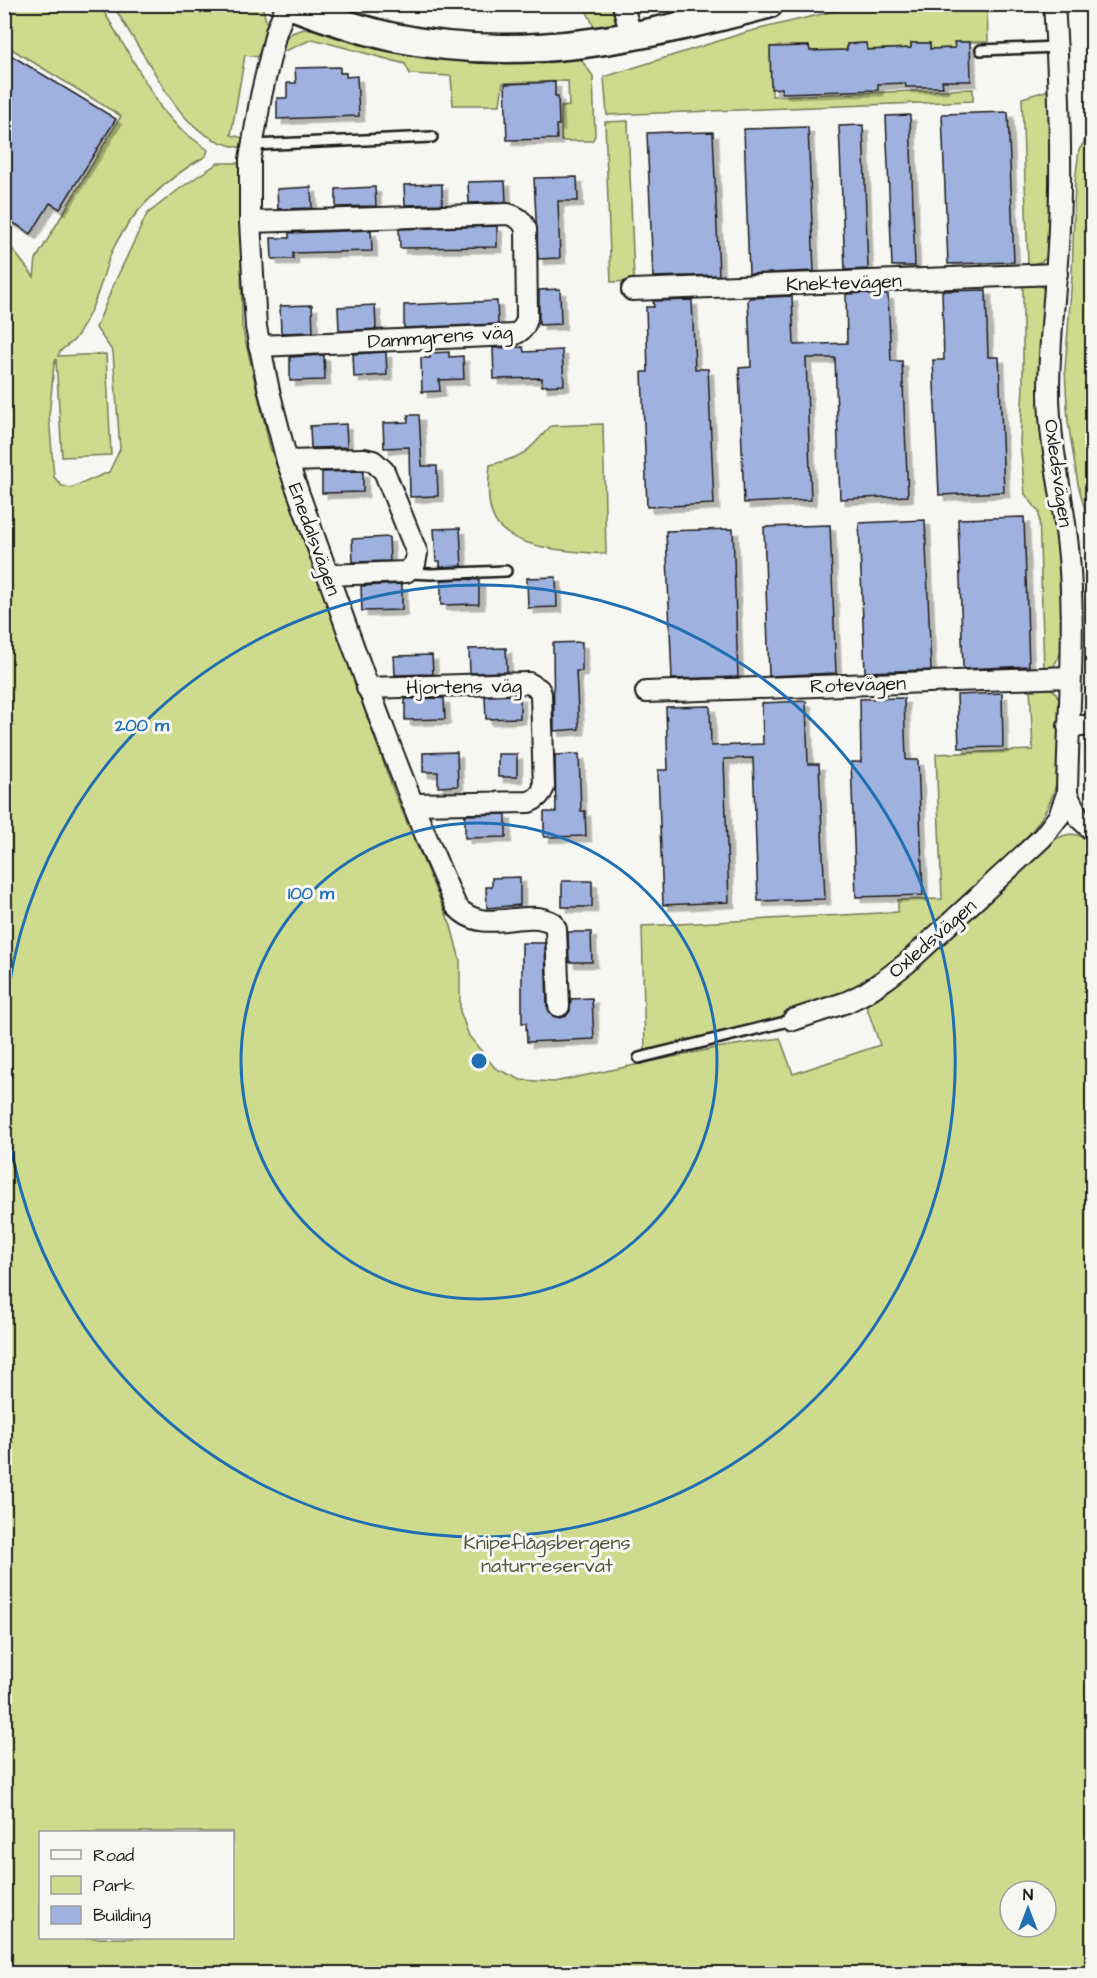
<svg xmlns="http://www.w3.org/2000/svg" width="1097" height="1978" viewBox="0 0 1097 1978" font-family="'Architects Daughter',sans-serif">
	<defs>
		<filter id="shadow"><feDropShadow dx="5.5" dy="5.5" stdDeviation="0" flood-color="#0004"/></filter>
	</defs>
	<rect width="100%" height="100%" fill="#f6f6f2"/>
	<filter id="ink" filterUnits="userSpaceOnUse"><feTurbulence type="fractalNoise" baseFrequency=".0167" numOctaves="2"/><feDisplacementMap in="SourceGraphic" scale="12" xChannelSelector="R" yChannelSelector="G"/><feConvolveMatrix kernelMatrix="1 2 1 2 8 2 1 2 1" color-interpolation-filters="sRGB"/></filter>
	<g filter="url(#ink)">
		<g fill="#ceda8e" stroke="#757b55" stroke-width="1.5" fill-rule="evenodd">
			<path d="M5,5h95l61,103 19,21 28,21 -2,6c-38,21 -75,55 -94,95 -8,19 -12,41 -22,61 -4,9 -10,21 -16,28 -5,6 -14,8 -16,16l48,-2 5,101 -49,2 -6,-98 -2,6 -5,51 5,61 8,9 9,2 38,-16 11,-23 -7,-97 -17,-24 17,-42 34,-72 35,-27 36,-24h22l2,163 28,121 124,345 57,134 9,34v51l9,25 26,32 26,12 33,2 162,-34 64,-10 13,36 87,-29 -14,-40 63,-50 125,-115c16,-9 23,-7 38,2v1131h-1087l-1,-1731 6,4 24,31 2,-18 85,-143 -116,-71zM40,1832h192v106h-192zM1010,1891h36v36h-36z"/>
			<path d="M113,5h149l5,20 -9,32 -13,-2 -14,80 13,3v10c-50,-6 -71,-44 -94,-83 -13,-20 -25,-40 -37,-60z"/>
			<path d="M584,5h27l5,18 -22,4z"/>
			<path d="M860,5h127l1,37h-33v6l-25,1v-6h-19v5l-44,2 -1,-7 -19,1v6l-37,1 -1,-5h-19l-9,6v-6l-10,1 1,49 201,-7v12l-366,14 -3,-38 143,-45z"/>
			<path d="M305,29h11l37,9 226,19 14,19 2,60 -3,5h-31v-34l8,-1 -1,-25 -65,2 -3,22h-47l-2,-29 -41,-2 -5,-10 -92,-25 -33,14c2,-16 10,-21 25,-24z"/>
			<path d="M1049,90l1,161c-4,11 -10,12 -22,13l-6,-166z"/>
			<path d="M628,121l6,160 -23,1 -6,-160z"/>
			<path d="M1092,130v398l-4,-6 -10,-38 -10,-62 -3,-52 7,-93 3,-96 4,-31z"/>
			<path d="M1023,283h14l6,5 3,11 15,260 1,91 -8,16 -10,4 -5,-158 -14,-18 -5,-52 3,-56z"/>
			<path d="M603,424l3,130c-30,-2 -87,-4 -108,-29 -12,-15 -10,-42 -8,-60 15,-4 33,-8 44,-21 6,-6 11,-12 17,-18z"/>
			<path d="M1030,686h19l7,7 4,9 -4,82c-9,39 -39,63 -66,90 -28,28 -61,66 -93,88 -73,53 -167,68 -252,89l-3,-125 256,-14v-12l44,-1 -6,-145 97,-4z"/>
		</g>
		<g fill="#9fb1df" stroke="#1c1c1c" stroke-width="1.5" filter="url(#shadow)">
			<path d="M954,42h16l1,39h-29l1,6h-37l-1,-4 -27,1v6l-96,3v-5l-11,1 -1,-42 39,-1 1,5 37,-1v-6l19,-1 1,7 44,-2v-5h19v6l25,-1z"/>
			<path d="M4,51l112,68 -56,90 -10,-6 -19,31 -27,-17z"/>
			<path d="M340,67v6h6v4l11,-1 2,40 -82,3v-21h10v-15h9l-1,-15z"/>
			<path d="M555,82v14h3l1,29h-3l1,14 -50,1 -2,-56z"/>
			<path d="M1008,112l6,150 -66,2 -6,-150z"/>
			<path d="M910,115l5,151h-23l-6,-150z"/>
			<path d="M863,125l5,144 -23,1 -6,-144z"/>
			<path d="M808,127l6,144 -65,3 -5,-145z"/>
			<path d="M671,132v1l42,-1 6,143 -66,2 -6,-144z"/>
			<path d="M577,177l1,24h-20l2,57 -22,1 -4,-81z"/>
			<path d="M505,181l1,21 -37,1 -1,-21z"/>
			<path d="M442,184v20l-37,1 -1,-20z"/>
			<path d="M311,187l1,21 -34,1 -1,-20z"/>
			<path d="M375,187l1,19 -40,1v-18z"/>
			<path d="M497,226v21l-97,1 -1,-19z"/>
			<path d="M371,230l1,21 -79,2v6h-21l-1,-21h18v-5z"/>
			<path d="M560,289l1,35 -22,1v-35z"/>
			<path d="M986,290l2,67h11l5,135 -65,3 -6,-135h11l-2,-69z"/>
			<path d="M869,293v2l19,-1 3,67h11l6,135 -68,3 -5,-141h-29l5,142 -67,3 -5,-135 12,-1 -3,-67 2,-2 42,-2 2,49 53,-2 -1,-49z"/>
			<path d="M692,300l3,69h13l6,135 -67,3 -5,-135h6l-2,-65h8l-1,-6z"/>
			<path d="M497,301l1,23 -94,4v-23z"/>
			<path d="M312,305l1,27 -32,1 -1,-27z"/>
			<path d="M375,305l1,24 -37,2 -1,-24z"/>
			<path d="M523,347l1,5 38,-2 2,35 -22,1v-8l-48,1 -1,-31z"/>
			<path d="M386,352l1,23 -33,2 -1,-23z"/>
			<path d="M449,352v5l14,-1 1,23 -25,1 1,11 -18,1 -1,-34h9v-5z"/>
			<path d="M324,355l1,25 -35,1v-24z"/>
			<path d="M408,415h11l3,51h15l1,30 -28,1 -1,-50 -25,1 -1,-25 25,-1z"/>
			<path d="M346,424l1,23 -36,1 -1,-22z"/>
			<path d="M363,471v21l-41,1v-21z"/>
			<path d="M1024,517l5,149 -66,3 -5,-150z"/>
			<path d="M925,520l6,150 -66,2 -6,-149z"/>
			<path d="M830,525l6,148 -67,3 -5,-149z"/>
			<path d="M460,528l2,38 -22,1v-6h-4l-2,-32z"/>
			<path d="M733,529l5,148 -66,2 -6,-148z"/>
			<path d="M389,537l1,24 -37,1 -1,-23z"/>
			<path d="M556,577l1,30 -29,1 -1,-30z"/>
			<path d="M463,579l16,1v24l-38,1v-25z"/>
			<path d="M402,584v26l-40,1 -1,-25z"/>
			<path d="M582,642v29h-6l3,58 -25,2 -1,-88z"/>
			<path d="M506,648l1,24 -37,1 -1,-24z"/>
			<path d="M432,655l1,19 -38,1 -1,-19z"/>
			<path d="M1002,693l1,54 -44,1 -2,-53z"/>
			<path d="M520,695v23l-34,1 -1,-23z"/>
			<path d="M444,698l1,21 -40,1v-21z"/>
			<path d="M904,698l2,62h12l5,135 -67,2 -5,-135h10l-1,-63z"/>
			<path d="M806,701l2,63h11l6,135 -67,2 -5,-143 -29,1 5,143 -66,3 -5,-135h10l-2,-63 44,-1 1,40 52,-2 -1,-41z"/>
			<path d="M457,752l1,34 -20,1v-15h-15v-19z"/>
			<rect x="498" y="754" width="19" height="23"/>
			<path d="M579,754l2,57h4l1,25 -42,1v-25h12l-1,-57z"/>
			<path d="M506,814v23l-41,1v-23z"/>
			<path d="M520,877v28l-33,3 -1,-21h6v-9z"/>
			<rect x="562" y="881" width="30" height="26"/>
			<path d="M568,932h23l1,30h-23z"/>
			<path d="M522,943h23l2,63 6,10 7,2 6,-2 4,-5 1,-12 21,-1 2,41 -67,3 -1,-19h-4z"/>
		</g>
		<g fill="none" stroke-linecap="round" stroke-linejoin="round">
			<defs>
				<g id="lane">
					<path d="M981,50l76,-3"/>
					<path d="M253,145l179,-8"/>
					<path d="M410,573l21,1 75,-3"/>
					<path d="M639,1058l154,-38"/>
				</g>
				<g id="street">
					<path d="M287,4l-11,28 -15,64 -11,63v63l6,105 13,64 18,70c54,149 104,300 169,445 28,32 68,0 97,17l3,6 3,77"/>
					<path d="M623,4l8,33"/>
					<path d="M250,222l258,-8c10,3 14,6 18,15l1,89c-2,9 -5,13 -14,17l-254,11"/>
					<path d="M632,290l425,-16"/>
					<path d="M287,461l77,-2 9,2 11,10 33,82 -2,11 -9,8 -78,3"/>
					<path d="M367,688l162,-5 10,6 2,5 3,93c-3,8 -7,12 -15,15l-116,2"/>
					<path d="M646,692l424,-15"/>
					<path d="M1068,726h24"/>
					<path d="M1067,794l12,24 13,12"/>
					<path d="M793,1020l54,-18 18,-9 21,-14 21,-16 135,-125 17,-22 8,-22c1,-74 8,-149 3,-223 -3,-61 -21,-120 -21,-180 0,-55 8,-109 10,-164 3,-74 0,-149 -5,-223"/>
				</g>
				<path id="secondary" d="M288,4c34,13 68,25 104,33 132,28 249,1 377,-33"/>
			</defs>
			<use href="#lane" stroke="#1c1c1c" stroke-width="14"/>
			<use href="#street" stroke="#1c1c1c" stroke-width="24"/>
			<use href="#secondary" stroke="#1c1c1c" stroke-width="32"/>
			<use href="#lane" stroke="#f6f6f2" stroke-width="9"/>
			<use href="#street" stroke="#f6f6f2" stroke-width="20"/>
			<use href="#secondary" stroke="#f6f6f2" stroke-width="27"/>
		</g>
	</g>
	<g fill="none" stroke="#1f6fb2" stroke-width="3">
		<circle cx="479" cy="1061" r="238"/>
		<path d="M5 1020A476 476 0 1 1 5 1102"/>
	</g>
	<g text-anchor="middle" stroke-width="6" stroke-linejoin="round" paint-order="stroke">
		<g font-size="20" fill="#1c1c1c" stroke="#f6f6f2">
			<text transform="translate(844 282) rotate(-2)" y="7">Knektevägen</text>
			<text transform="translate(440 336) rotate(-4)" y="7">Dammgrens väg</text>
			<text transform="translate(1059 473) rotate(82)" y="7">Oxledsvägen</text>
			<text transform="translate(315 539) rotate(70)" y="7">Enedalsvägen</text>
			<text transform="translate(858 684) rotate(-2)" y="7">Rotevägen</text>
			<text transform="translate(464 686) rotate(-1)" y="7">Hjortens väg</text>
			<text transform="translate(932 938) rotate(-41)" y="7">Oxledsvägen</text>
		</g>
		<g font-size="20" fill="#51553e" stroke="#f6f6f2">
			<text x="547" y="1549">Knipeflågsbergens<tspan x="547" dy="23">naturreservat</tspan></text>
		</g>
	</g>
	<circle cx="479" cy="1061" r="9" fill="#1f6fb2" stroke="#f6f6f2" stroke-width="3"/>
	<g font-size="18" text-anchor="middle" font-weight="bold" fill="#1f6fb2" stroke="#f6f6f2" stroke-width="6" stroke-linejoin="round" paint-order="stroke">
		<text x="142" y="731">200 m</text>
		<text x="311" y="899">100 m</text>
	</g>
	<rect width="1097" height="1978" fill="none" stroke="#f6f6f2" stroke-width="24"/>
	<rect x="12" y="12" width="1073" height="1954" fill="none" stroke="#1c1c1c" stroke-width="2" filter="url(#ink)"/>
	<rect x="39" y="1831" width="195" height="108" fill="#f6f6f2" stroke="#9f9f9c" stroke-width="1.5"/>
	<rect x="51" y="1850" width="30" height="9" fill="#f6f6f2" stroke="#9f9f9c" stroke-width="1.5"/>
	<text x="93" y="1861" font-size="18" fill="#1c1c1c">Road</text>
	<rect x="51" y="1876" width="30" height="18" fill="#ceda8e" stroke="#9f9f9c" stroke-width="1.5"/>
	<text x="93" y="1891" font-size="18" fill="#1c1c1c">Park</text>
	<rect x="51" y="1906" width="30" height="18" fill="#9fb1df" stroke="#9f9f9c" stroke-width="1.5"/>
	<text x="93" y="1921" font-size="18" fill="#1c1c1c">Building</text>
	<g transform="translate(1028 1909)"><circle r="28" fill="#f6f6f2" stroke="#9f9f9c" stroke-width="1.5"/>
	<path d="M0-4.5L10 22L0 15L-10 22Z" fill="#1f6fb2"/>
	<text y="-9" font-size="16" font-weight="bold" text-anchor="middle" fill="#1c1c1c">N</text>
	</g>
</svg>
